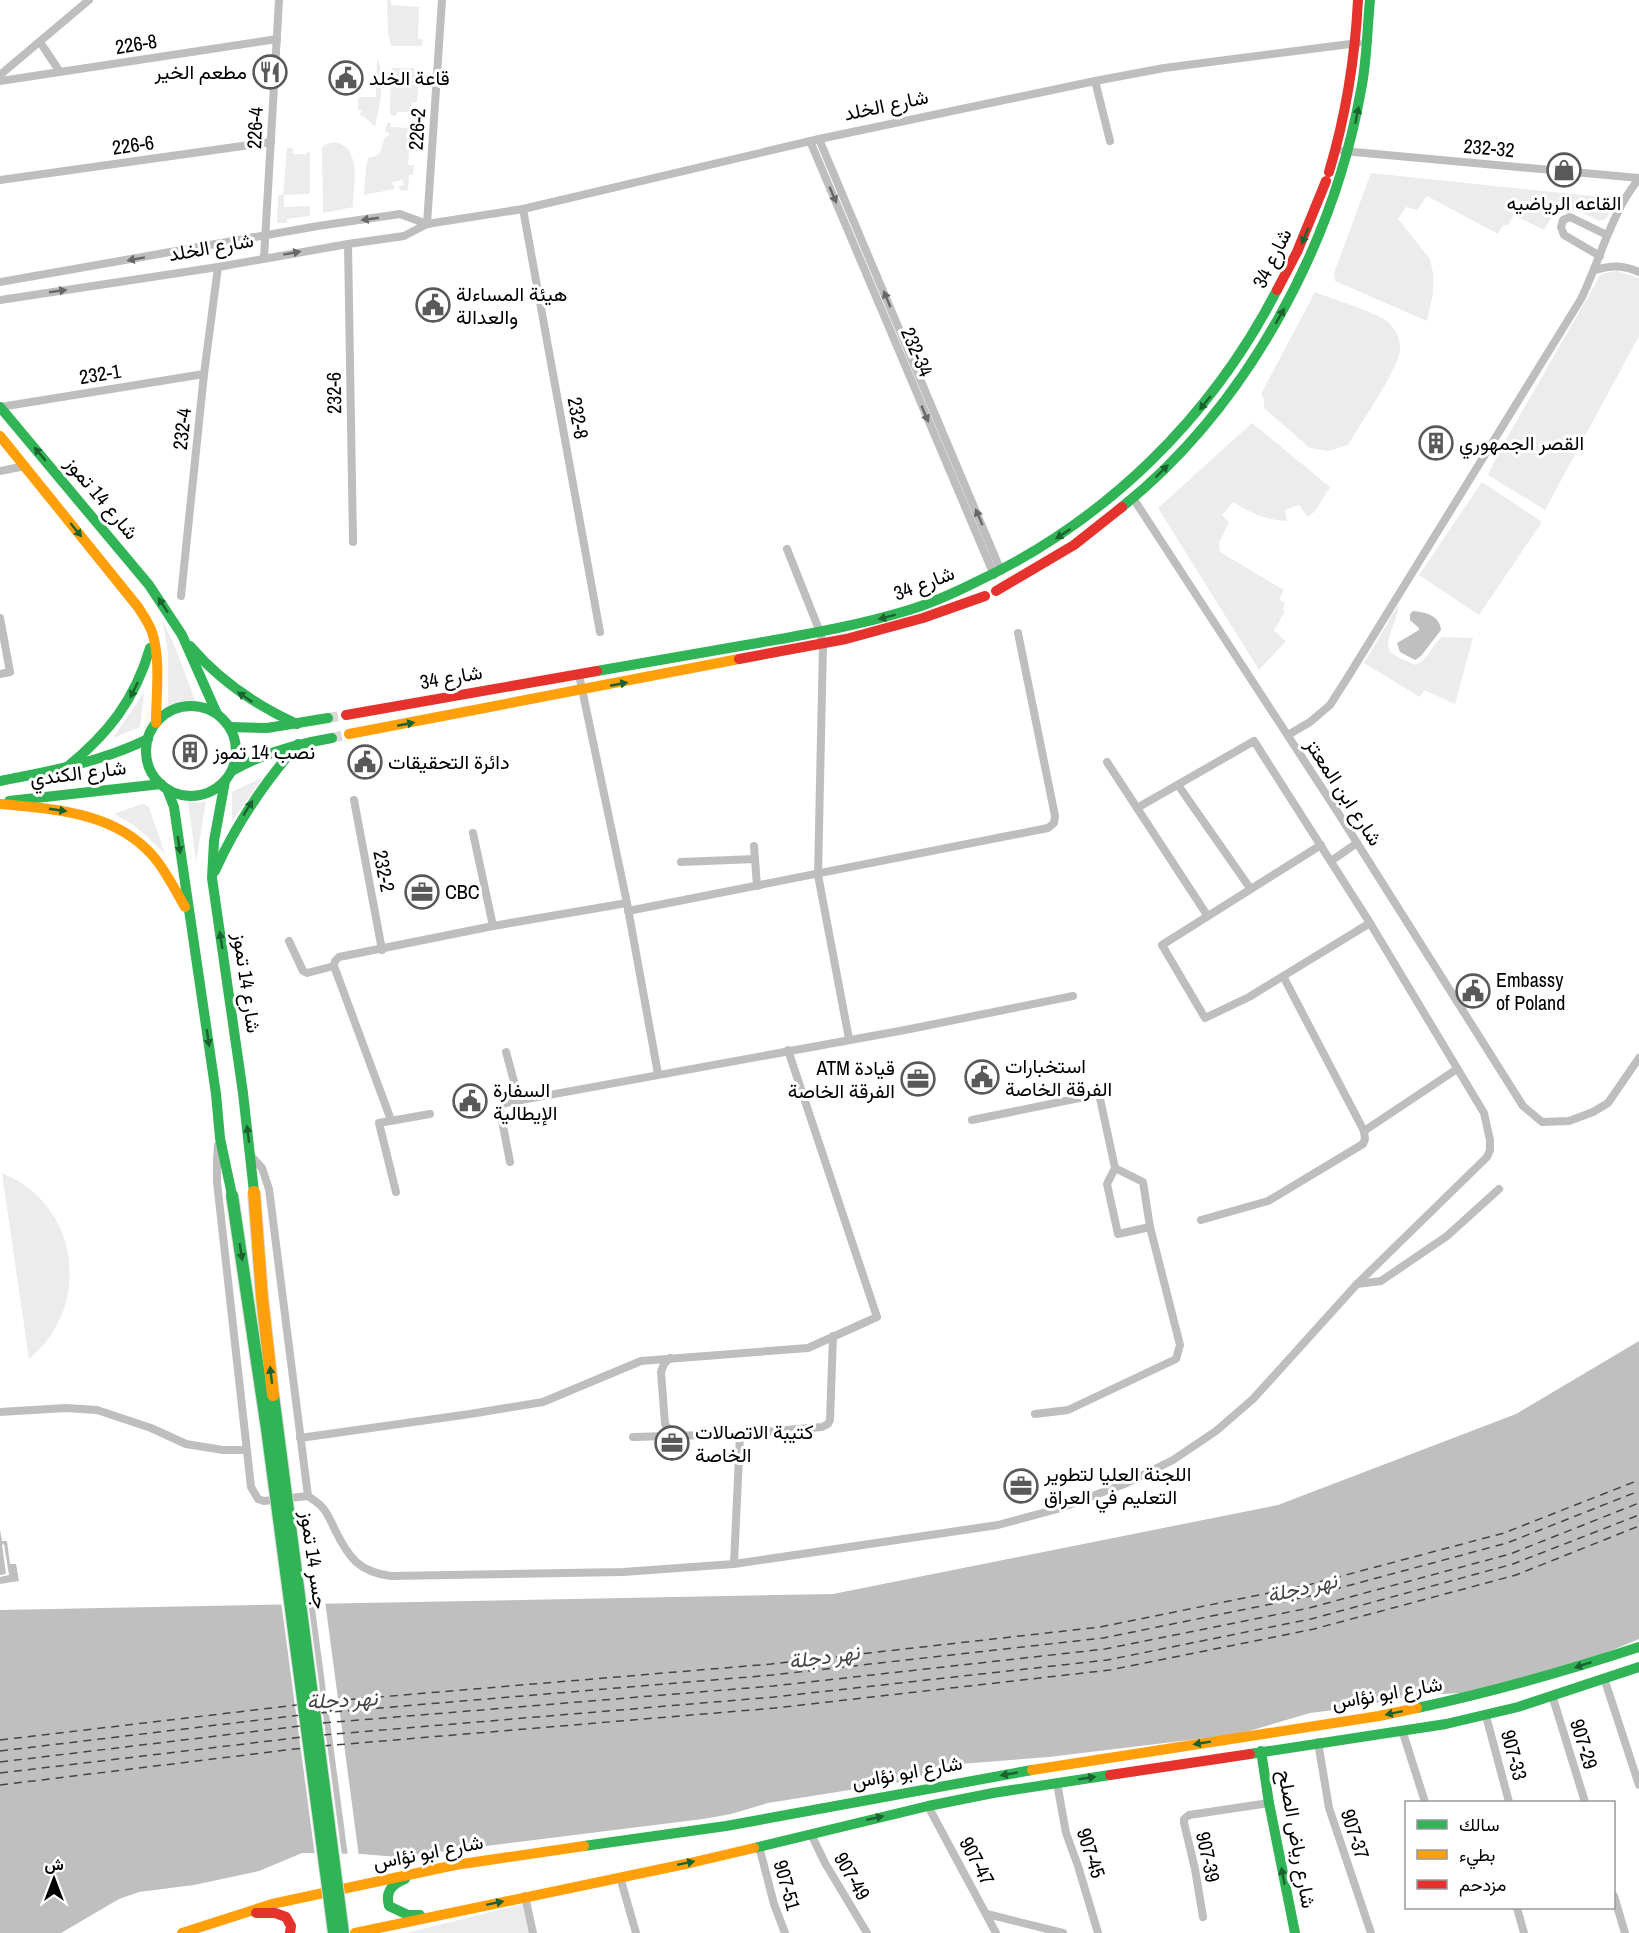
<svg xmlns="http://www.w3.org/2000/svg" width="1639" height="1933" viewBox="0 0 1639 1933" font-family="'Archivo Narrow',Vazirmatn,sans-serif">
	<rect width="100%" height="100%" fill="#fff"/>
	<g fill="#ececec">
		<path d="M387,0h4v5l28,2 -1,32 5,1 -1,6h-31l-3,-13z"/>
		<path d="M377,59c10,16 2,50 -2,68l-9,-9 -6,-3 2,-4 -4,-1v-11l2,-2h16z"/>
		<path d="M391,68h23v5h5l-2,29 -5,1v5h6l-1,6 -8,2 -1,-4h-11l-1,4 -6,-1z"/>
		<path d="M387,123h4v4l17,1 3,-2 -3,39h6l-1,10h-4l-1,15 -7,1 -1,-3h-2v-1l6,-2 -2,-5 -10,2 3,7 -31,6 2,-28 2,-9 8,-2 4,-3 5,-16 4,-1v-3l-4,-1z"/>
		<path d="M334,142c29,5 19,44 19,65l-30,6 -1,-66 4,-3z"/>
		<path d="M287,148h6v6h14v-2h3v42l-26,1v12l26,-1v10l-23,3v4h-10l1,-28h5z"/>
		<path d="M1371,173l240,25 4,6 -9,15 -7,2c-27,-13 -37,-23 -55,9l-30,-15 -6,10 -6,1 -4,8 -71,-38 -10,14 -11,-3 -8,12 32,40 3,14v20l-6,28 -92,-40 -1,-8z"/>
		<path d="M1617,271l22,7v58l-94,174 -57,-35 13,-27 100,-174z"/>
		<path d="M1315,292c20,8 51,17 69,27 11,7 17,20 16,32 -2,18 -41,75 -52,94l-20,6 -18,-3 -46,-40v-9l-3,-5z"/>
		<path d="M1252,423l78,64 -15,24 -7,6 -9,-12 -14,5 2,11c-21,-1 -37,-8 -54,-19l-11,13 7,7 -10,21 1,9 64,38 -5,9 6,4 -2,6 2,2 -11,20 12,10 -27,29 -101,-162z"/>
		<path d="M1482,482l60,40 -63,93 -60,-40z"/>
		<path d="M1398,605c2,16 -19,38 -5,49 6,5 15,7 22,11 14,-6 16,-19 27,-28l31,1 -18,66 -31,-14 -4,7 -56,-34z"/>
		<path d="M163,622l10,20 23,61h-19l-9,6v-55z"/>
		<path d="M144,693l-4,34 -27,11 29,-43z"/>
		<path d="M263,777l-31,44v-29z"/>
		<path d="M188,801l10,2 8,-2 -10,61z"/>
		<path d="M141,804h3l5,3 16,47 -23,-22 -10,-8 -18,-10z"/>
		<path d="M2,1173c79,32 90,134 27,186z"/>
		<path d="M523,1904l8,29h-125z"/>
	</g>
	<g fill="#bfbfbf">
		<path d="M1413,611c13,1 27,5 28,19l-20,26 -6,4 -15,-8 -3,-9 22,-13v-2l-9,-8v-6z"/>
		<path d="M1639,1341v298l-50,21 -124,33 -47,2 -68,13 -40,5 -71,21 -190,23 -89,7 -60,18 -132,21 -37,11 -28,5 -305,38 -36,-3 -60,-1 -43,18 -65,14 -55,7 -20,7 -58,34h-61v-323l833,-16 445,-89 238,-91z"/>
		<path d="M0,1530l2,11h5l3,23h6l3,17 -19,3v-7l9,-2 -5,-31 -2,1 4,29 -6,1z"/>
	</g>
	<g fill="#fff">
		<path d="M281,1601h27l34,255h-27z"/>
		<path d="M314,1601h11l34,256 -11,-1z"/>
	</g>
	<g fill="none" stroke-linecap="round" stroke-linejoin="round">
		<g stroke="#444" stroke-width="1.5" stroke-dasharray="8 6" stroke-linecap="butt">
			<path d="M320,1702l451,-38 329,-37 204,-41 200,-53 135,-53"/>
			<path d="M320,1713l452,-38 331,-37 203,-41 201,-54 132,-52"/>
			<path d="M323,1723l450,-37 332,-37 204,-41 201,-54 129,-51"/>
			<path d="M323,1735l451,-38 333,-37 204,-41 202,-55 126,-49"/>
			<path d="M0,1740l297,-35"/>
			<path d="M323,1746l452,-38 335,-38 204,-41 202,-54 123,-49"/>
			<path d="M0,1751l301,-36"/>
			<path d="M0,1762l300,-36"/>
			<path d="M0,1773l303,-36"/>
			<path d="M0,1785l303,-37"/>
		</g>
		<g stroke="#d9d9d9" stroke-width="10" stroke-dasharray="10 5" stroke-linecap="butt">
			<path d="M328,718l18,-3"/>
			<path d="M332,738l17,-4"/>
		</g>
		<g stroke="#bebebe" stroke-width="8">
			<path d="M40,42l20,30"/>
			<path d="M0,75l89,-75"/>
			<path d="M0,81l277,-42"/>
			<path d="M1095,81l15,60"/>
			<path d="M819,139l182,432"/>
			<path d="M810,141l184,434"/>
			<path d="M1343,151l296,27"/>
			<path d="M0,180l271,-38"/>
			<path d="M523,209l77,423"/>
			<path d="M427,224l15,-224"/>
			<path d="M348,244l5,298"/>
			<path d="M1600,256l-36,-21 -3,-8 2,-7 7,-3 37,18"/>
			<path d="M264,258l15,-258"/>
			<path d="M1595,270c17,-5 28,-5 44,2"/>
			<path d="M0,282l318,-56 82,-12 27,10"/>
			<path d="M0,300l218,-33 130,-23 56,-8 23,-12 96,-15 296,-70 276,-58 69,-13 194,-25"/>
			<path d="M0,407l204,-33"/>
			<path d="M0,471l25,-5"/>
			<path d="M1133,498l202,310 188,298 19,16 27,-1 24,-9 15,-9 31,-45"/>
			<path d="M787,549l33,83 3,13 -5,230 31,164"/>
			<path d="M181,596l23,-222 14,-107"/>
			<path d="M0,618l10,54 -10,2"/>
			<path d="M579,675l48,228 31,171"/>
			<path d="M1288,735l22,-13 20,-17 16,-25 235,-381c15,-31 24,-63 40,-93 5,-10 12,-19 18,-28"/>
			<path d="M1107,762l100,153"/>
			<path d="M1178,785l72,103"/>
			<path d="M354,800l28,150"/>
			<path d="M473,833l20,93"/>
			<path d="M1321,845l-159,100 43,73 44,-21 121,-74"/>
			<path d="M754,846l3,40"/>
			<path d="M1331,861l26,-18"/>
			<path d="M681,862l74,-3"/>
			<path d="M628,911l420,-83 6,-5 1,-7 -37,-183"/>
			<path d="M289,941l14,30 4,2 27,-7"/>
			<path d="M506,1052l13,48"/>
			<path d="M391,1120l-57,-154 1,-5 4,-4 154,-31 134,-23"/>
			<path d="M972,1120l127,-26 16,74 -8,16 11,50 32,-7"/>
			<path d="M1364,1131l93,-62"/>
			<path d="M218,1145l-1,15v22l34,305 7,12 6,2 44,-5"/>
			<path d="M251,1156l11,12 7,21 39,307c4,3 9,6 12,9 7,6 11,16 15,25 14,28 24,42 56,46l232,-4 111,-8 264,-39 63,-17 66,-25 46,-23 43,-29 37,-32 104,-115 130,-127 3,-7v-10l-6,-27 -114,-190 -116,-182 -117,67"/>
			<path d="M510,1162l-10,-52 1,-4 4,-3 400,-73 168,-34"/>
			<path d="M396,1192l-17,-69 51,-9"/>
			<path d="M1201,1220l67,-19 95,-57 2,-5 -1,-8 -81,-155"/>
			<path d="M1357,1284l24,-3 66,-45 52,-47"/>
			<path d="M670,1358l-6,6 -3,8 4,52 8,12"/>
			<path d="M0,1412l66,-4 31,2 54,18 35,16 37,6h23"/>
			<path d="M1035,1414l33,-4 108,-51 4,-14 -30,-118 -7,-45 -28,-14"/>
			<path d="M633,1437l107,-3 82,-7 6,-3 2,-4 3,-84"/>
			<path d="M300,1438l170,-24 73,-12 98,-41 167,-13 69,-31 -89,-267"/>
			<path d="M734,1564l6,-130"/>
			<path d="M1604,1678l35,107"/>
			<path d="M1552,1695l33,107"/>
			<path d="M1486,1716l23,86"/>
			<path d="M1402,1730l23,72"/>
			<path d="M1318,1742l11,66 42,125"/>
			<path d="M1057,1783l9,50 12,33 20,67"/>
			<path d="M928,1806l68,127"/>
			<path d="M811,1834l14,29 42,70"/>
			<path d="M759,1846l15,58 11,29"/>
			<path d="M620,1877l16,56"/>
			<path d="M525,1896l8,37"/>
			<path d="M1614,1896l11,37"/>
			<path d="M1517,1908l7,25"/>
			<path d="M987,1914l76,19"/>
			<path d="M1203,1917l-8,-48 -11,-46v-4l5,-4 80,-12"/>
		</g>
		<g stroke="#30b455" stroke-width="10">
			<path d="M0,407l149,178 33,50 35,79"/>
			<path d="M1122,507c124,-100 211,-260 239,-417 6,-29 6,-60 9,-90"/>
			<path d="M190,646c30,35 65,59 107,78"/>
			<path d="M597,671c53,-9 107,-19 161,-28 51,-9 102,-18 151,-33 23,-7 45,-17 67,-28 130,-61 235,-164 301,-292"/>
			<circle cx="191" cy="751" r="45"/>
			<path d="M230,727l37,1 61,-10"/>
			<path d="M66,768c42,-34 69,-68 84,-120"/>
			<path d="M232,771c31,-18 64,-27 100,-33"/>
			<path d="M0,781c51,-10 101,-19 148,-42"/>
			<path d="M225,781l-11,60 -2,37 31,215 11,99"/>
			<path d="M167,789l7,18 42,287 4,44 12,57"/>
			<path d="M9,801l152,-17"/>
			<path d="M215,871c21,-47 49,-88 83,-127"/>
			<path d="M1417,1708c75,-16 149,-37 222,-61"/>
			<path d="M1261,1751l8,52 26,130"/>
			<path d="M1250,1754l196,-30 72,-17 121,-40"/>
			<path d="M584,1846l142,-20 306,-56"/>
			<path d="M754,1848l174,-42 65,-13 117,-18"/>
			<path d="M405,1879c-13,5 -20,13 -16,27l19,9h12"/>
		</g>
		<g stroke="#ff9f0a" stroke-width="10">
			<path d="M0,436l138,171c5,8 11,16 14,25 9,28 4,62 4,91"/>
			<path d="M349,734l390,-75"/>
			<path d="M0,804c54,5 115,8 153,52 13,15 22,34 32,51"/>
			<path d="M1032,1770l347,-54 38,-8"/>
			<path d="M182,1933l90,-29 183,-39 129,-19"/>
			<path d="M355,1933l335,-70 64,-15"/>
		</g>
		<g stroke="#e5322d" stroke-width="10">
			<path d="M1329,172c17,-57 26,-113 29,-172"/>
			<path d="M1277,290l20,-38 29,-71"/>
			<path d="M996,591l78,-46 48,-38"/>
			<path d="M739,659l107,-20 77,-21 62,-22"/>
			<path d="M346,715l251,-44"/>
			<path d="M1110,1775l140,-21"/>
			<path d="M256,1913h19l11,4 5,9 -1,7"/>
		</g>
		<defs>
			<g id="fast-bridge">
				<path d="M232,1195l35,234 67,504"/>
				<path d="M273,1395l70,538"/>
			</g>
			<path id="slow-bridge" d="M254,1192l8,105 11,98"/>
		</defs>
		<use href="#fast-bridge" stroke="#dbdbdb" stroke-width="14" stroke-linecap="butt"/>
		<use href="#slow-bridge" stroke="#dbdbdb" stroke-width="14" stroke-linecap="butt"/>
		<use href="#fast-bridge" stroke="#30b455" stroke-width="12"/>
		<use href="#slow-bridge" stroke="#ff9f0a" stroke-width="12"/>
	</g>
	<defs><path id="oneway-solid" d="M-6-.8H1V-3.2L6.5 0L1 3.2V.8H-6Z" transform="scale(1.5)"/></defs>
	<g fill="#1a632f">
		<use href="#oneway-solid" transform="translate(1357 115) rotate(-79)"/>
		<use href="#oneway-solid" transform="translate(1305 236) rotate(113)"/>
		<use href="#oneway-solid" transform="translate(1280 316) rotate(-60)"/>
		<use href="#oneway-solid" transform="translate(1205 403) rotate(129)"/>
		<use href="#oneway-solid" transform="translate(40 454) rotate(-130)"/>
		<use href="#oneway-solid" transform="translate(1162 471) rotate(-45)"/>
		<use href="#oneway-solid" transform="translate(76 530) rotate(51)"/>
		<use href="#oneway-solid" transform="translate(1063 534) rotate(146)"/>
		<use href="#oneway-solid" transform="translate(163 605) rotate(-123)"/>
		<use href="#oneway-solid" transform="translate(887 617) rotate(165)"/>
		<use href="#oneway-solid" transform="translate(619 684) rotate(-11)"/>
		<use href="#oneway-solid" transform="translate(134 690) rotate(116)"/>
		<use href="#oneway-solid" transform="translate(245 697) rotate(-146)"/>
		<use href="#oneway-solid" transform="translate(406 724) rotate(-11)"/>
		<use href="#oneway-solid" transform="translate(248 808) rotate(-58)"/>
		<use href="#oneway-solid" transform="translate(58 810) rotate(8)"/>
		<use href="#oneway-solid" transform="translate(179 845) rotate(82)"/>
		<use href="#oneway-solid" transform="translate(221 940) rotate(-99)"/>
		<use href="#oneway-solid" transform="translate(208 1038) rotate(82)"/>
		<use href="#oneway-solid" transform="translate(248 1134) rotate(-97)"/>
		<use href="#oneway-solid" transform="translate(241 1252) rotate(81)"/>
		<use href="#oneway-solid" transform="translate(271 1375) rotate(-97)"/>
		<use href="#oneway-solid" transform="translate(1583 1665) rotate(162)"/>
		<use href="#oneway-solid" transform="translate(1394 1713) rotate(168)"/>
		<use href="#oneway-solid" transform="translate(1202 1743) rotate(171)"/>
		<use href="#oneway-solid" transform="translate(1009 1774) rotate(170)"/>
		<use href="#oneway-solid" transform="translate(1087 1778) rotate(-9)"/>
		<use href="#oneway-solid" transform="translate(875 1818) rotate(-13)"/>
		<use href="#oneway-solid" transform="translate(686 1863) rotate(-12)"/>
		<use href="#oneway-solid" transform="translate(1283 1876) rotate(-101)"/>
		<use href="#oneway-solid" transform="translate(495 1903) rotate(-12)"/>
	</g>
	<g fill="#686868">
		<use href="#oneway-solid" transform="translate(833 195) rotate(67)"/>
		<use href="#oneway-solid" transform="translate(370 219) rotate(172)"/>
		<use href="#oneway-solid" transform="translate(292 253) rotate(-10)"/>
		<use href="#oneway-solid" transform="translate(136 259) rotate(170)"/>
		<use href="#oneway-solid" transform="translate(58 291) rotate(-8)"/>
		<use href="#oneway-solid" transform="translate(887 299) rotate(-113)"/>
		<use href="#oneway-solid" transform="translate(925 414) rotate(67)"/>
		<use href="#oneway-solid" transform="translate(979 517) rotate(-113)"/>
	</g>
	<defs>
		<symbol id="restaurant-ring" viewBox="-11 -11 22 22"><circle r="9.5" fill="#fff" stroke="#595959" stroke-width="1.5"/><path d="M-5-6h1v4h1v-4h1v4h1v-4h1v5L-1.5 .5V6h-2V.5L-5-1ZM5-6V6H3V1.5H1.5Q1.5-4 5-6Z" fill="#595959"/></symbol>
		<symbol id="civic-ring" viewBox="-11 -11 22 22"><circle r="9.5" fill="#fff" stroke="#595959" stroke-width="1.5"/><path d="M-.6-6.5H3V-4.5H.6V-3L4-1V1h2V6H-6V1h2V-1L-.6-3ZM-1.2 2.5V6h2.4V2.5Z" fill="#595959"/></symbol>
		<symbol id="shop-ring" viewBox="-11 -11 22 22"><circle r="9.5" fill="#fff" stroke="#595959" stroke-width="1.5"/><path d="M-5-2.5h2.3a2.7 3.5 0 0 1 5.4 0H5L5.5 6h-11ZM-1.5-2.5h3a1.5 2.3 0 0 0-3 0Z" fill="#595959"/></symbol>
		<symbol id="building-ring" viewBox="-11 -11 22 22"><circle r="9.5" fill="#fff" stroke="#595959" stroke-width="1.5"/><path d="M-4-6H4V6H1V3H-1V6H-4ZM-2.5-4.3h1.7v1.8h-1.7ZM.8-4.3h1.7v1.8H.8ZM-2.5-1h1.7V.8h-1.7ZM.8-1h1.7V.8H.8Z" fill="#595959"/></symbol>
		<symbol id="office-ring" viewBox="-11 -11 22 22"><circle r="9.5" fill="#fff" stroke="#595959" stroke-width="1.5"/><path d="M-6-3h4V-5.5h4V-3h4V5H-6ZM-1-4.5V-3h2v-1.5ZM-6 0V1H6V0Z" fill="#595959"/></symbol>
	</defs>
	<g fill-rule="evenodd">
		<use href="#restaurant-ring" x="251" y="53" width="38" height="38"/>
		<use href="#civic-ring" x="327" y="59" width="38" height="38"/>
		<use href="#shop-ring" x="1545" y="151" width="38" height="38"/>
		<use href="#civic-ring" x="414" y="286" width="38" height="38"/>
		<use href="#building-ring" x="1417" y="424" width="38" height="38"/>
		<use href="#building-ring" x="171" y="733" width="38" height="38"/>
		<use href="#civic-ring" x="346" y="743" width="38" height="38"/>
		<use href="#office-ring" x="403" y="873" width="38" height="38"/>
		<use href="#civic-ring" x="1454" y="972" width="38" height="38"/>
		<use href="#civic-ring" x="963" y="1058" width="38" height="38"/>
		<use href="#office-ring" x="899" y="1060" width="38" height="38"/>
		<use href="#civic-ring" x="451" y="1082" width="38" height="38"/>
		<use href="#office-ring" x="653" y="1424" width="38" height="38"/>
		<use href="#office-ring" x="1002" y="1467" width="38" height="38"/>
	</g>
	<g text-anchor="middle" stroke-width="6" stroke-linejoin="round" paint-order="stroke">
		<g font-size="20" fill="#000" stroke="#fff">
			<text transform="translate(136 44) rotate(-9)" y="7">226-8</text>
			<text transform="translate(886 105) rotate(-12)" y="7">شارع الخلد</text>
			<text transform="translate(255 128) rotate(-87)" y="7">226-4</text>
			<text transform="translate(417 129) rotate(-86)" y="7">226-2</text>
			<text transform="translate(133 145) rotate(-8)" y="7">226-6</text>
			<text transform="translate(1489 148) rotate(5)" y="7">232-32</text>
			<text transform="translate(211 247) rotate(-10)" y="7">شارع الخلد</text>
			<text transform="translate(1272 258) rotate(-64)" y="7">شارع 34</text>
			<text transform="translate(917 352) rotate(67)" y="7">232-34</text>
			<text transform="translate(100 374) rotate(-9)" y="7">232-1</text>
			<text transform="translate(334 393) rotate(-91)" y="7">232-6</text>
			<text transform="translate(578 418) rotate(80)" y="7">232-8</text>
			<text transform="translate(182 429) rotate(-84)" y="7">232-4</text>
			<text transform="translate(102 498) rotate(50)" y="7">شارع 14 تموز</text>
			<text transform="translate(924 583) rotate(-21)" y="7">شارع 34</text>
			<text transform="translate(451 677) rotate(-10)" y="7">شارع 34</text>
			<text transform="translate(78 773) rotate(-7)" y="7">شارع الكندي</text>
			<text transform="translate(1344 792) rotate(57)" y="7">شارع ابن المعتز</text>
			<text transform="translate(384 871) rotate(79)" y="7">232-2</text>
			<text transform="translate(247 983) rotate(82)" y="7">شارع 14 تموز</text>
			<text transform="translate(314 1560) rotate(82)" y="7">جسر 14 تموز</text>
			<text transform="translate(1387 1693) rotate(-10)" y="7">شارع ابو نؤاس</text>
			<text transform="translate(1584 1744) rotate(73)" y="7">907-29</text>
			<text transform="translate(1514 1755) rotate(75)" y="7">907-33</text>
			<text transform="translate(907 1772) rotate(-10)" y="7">شارع ابو نؤاس</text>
			<text transform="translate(1355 1834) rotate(72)" y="7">907-37</text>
			<text transform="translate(1297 1839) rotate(80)" y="7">شارع رياض الصلح</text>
			<text transform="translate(428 1852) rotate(-11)" y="7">شارع ابو نؤاس</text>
			<text transform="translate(1091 1853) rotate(72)" y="7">907-45</text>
			<text transform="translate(1208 1857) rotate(78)" y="7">907-39</text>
			<text transform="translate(977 1861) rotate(62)" y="7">907-47</text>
			<text transform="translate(852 1876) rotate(60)" y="7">907-49</text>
			<text transform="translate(787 1885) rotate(74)" y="7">907-51</text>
		</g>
		<g font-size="20" fill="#000" stroke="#fff" text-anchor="start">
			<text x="247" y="79" text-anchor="end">مطعم الخير</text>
			<text x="369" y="85">قاعة الخلد</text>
			<text x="1564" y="210" text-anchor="middle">القاعه الرياضيه</text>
			<text x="456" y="301">هيئة المساءلة<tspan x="456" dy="23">والعدالة</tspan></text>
			<text x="1459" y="450">القصر الجمهوري</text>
			<text x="213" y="759">نصب 14 تموز</text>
			<text x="388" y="769">دائرة التحقيقات</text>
			<text x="445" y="899">CBC</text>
			<text x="1496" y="987">Embassy<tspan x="1496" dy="23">of Poland</tspan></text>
			<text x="1005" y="1073">استخبارات<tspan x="1005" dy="23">الفرقة الخاصة</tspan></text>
			<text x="895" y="1075" text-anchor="end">ATM قيادة<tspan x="895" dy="23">الفرقة الخاصة</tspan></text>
			<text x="493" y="1097">السفارة<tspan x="493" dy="23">الإيطالية</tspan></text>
			<text x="695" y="1439">كتيبة الاتصالات<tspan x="695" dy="23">الخاصة</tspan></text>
			<text x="1044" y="1481">اللجنة العليا لتطوير<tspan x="1044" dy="23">التعليم في العراق</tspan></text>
		</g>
		<g font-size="21" font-style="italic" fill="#444" stroke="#fff">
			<text transform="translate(1302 1588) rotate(-13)" y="7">نهر دجلة</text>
			<text transform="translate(824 1657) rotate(-8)" y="7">نهر دجلة</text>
			<text transform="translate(342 1700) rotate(-3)" y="7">نهر دجلة</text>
		</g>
	</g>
	<rect x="1405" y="1801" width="210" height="108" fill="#ffffff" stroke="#999999" stroke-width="1.5"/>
	<rect x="1417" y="1820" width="30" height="9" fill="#30b455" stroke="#999999" stroke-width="1.5"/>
	<text x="1459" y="1831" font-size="18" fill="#000000">سالك</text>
	<rect x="1417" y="1850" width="30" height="9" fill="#ff9f0a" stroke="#999999" stroke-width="1.5"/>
	<text x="1459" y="1861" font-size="18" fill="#000000">بطيء</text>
	<rect x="1417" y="1880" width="30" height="9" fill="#e5322d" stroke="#999999" stroke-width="1.5"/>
	<text x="1459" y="1891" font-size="18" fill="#000000">مزدحم</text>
	<g transform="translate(54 1879)" stroke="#ffffff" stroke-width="4.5" paint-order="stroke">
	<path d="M0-4.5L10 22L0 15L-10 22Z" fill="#000000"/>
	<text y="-9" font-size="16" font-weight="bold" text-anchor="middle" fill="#000000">ش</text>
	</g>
</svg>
